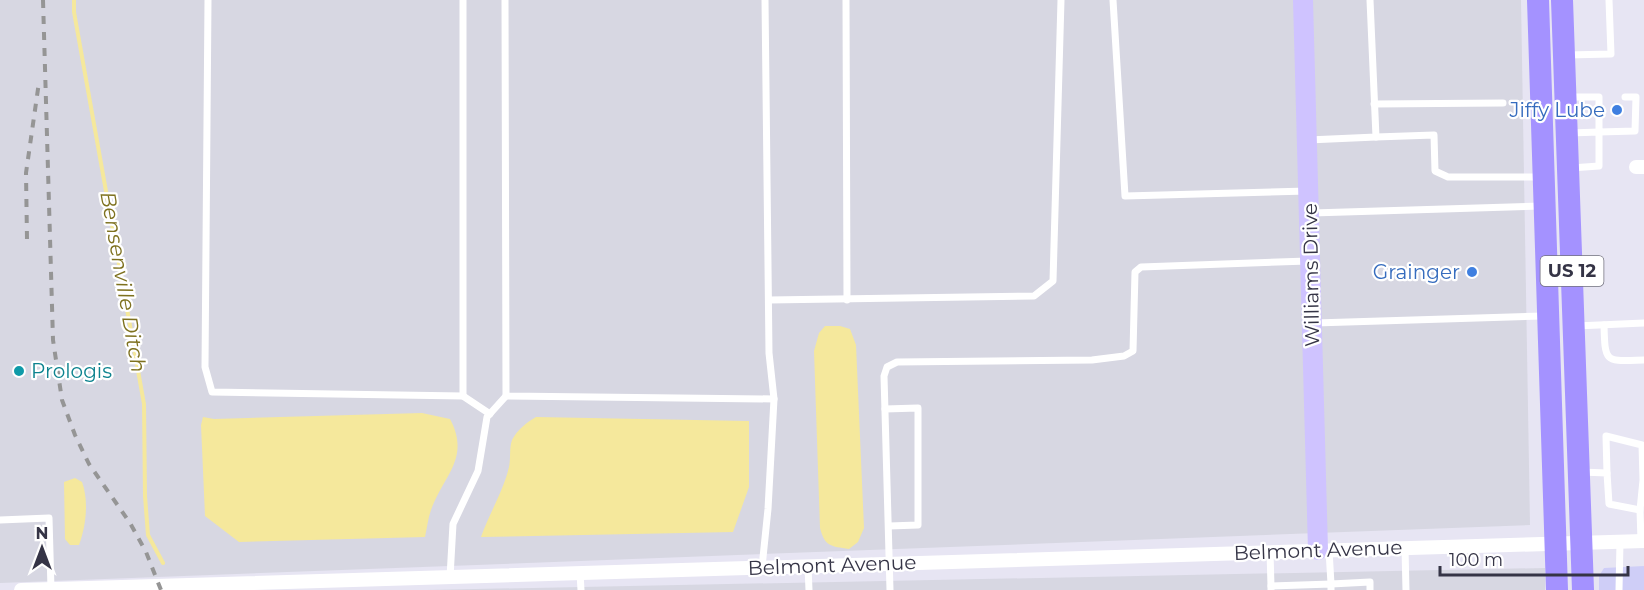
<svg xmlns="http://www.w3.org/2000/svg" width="1644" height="590" viewBox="0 0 1644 590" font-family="Montserrat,sans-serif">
	<rect width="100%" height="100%" fill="#e7e5f3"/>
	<path fill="#cfcef7" d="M1644,566v24h-45v-14l5,-8z"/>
	<g fill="#d7d7e2">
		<path d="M0,0h1521l9,525 -1530,58z"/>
		<path d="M1545,568v22h-1118z"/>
	</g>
	<g fill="#f5e89c">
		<path d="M825,326h15l10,3 6,16 8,183 -6,14 -9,7c-18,-3 -24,-2 -29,-21l-6,-177 5,-18z"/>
		<path d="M422,413l28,6c21,39 -7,57 -19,91 -3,8 -4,18 -6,27l-186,5 -34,-26 -4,-91 2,-8 11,2z"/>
		<path d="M536,417l213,4v66l-16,45 -252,5c8,-23 22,-45 28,-70 2,-8 0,-19 3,-27 6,-11 14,-17 24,-23z"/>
		<path d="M75,478l7,4c7,19 4,44 -3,63h-9l-5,-6 -1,-57z"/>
	</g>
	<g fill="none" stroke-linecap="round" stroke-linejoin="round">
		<path stroke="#f5e89c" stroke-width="4" d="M74,0v12l70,392 1,92 3,39 15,28"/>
		<g stroke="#fff" stroke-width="7">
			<path d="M208,0l-3,367 7,25 251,4 27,18"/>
			<path d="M463,0v396"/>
			<path d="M505,0l1,396 268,3"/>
			<path d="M846,0l1,300"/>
			<path d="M1113,0l12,196 182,-5"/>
			<path d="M1567,55l44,-1 -2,-54"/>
			<path d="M1568,97h31v35l36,-1 1,-34h-11"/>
			<path d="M1374,104l129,-1"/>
			<path d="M1570,133l29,-1v34l-28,2"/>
			<path d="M1376,137l58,-2 1,36 13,6h94"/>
			<path d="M1308,140l68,-3 -6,-137"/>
			<path d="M1312,213l229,-7"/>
			<path d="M769,300l265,-4 19,-15 8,-281"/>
			<path d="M1315,323l228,-7"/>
			<path d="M1604,325c1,39 1,36 40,35"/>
			<path d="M1576,326l68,-3"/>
			<path d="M885,409l33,-1v117l-29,1"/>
			<path d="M1581,472l26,1 2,31 31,6 1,31"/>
			<path d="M1607,473l-1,-37 36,9 1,35 -3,30"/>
			<path d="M0,520l49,-2 2,71"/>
			<path d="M1405,548l1,42"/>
			<path d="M1329,550l2,34 39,-2v8"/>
			<path d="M1270,552l1,34"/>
			<path d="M808,566l1,24"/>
			<path d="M762,567l6,-58 6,-110 -5,-46 -4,-353"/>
			<path d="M580,573l1,17"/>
			<path d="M450,577l3,-53 25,-53 9,-54 19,-21"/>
			<path d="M890,590l-6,-214 3,-9 10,-5 195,-2 32,-4 9,-5 2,-79 6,-5 167,-6"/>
			<path d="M1271,590v-4l60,-2v6"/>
			<path d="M1619,590l1,-48"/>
		</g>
		<g stroke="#fff" stroke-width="14">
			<path d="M1636,167h8"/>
			<path d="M21,590l1623,-49"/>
		</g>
		<path stroke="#cfc3ff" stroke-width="20" d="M1303,0l15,550"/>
		<g stroke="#a492ff" stroke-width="22">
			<path d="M1538,0l19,590"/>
			<path d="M1562,0l21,590"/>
		</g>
		<g stroke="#959595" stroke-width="4" stroke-dasharray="8 8" stroke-linecap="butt">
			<path d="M43,0l10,340 9,60 13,35 14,29 41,59 16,29 15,38"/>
			<path d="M27,239l-1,-66 13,-91"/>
		</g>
	</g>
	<g fill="#3f7fe0" stroke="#fff" stroke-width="2">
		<circle cx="1617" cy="110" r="6"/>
		<circle cx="1472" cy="272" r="6"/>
	</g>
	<circle fill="#0f9aa8" stroke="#fff" stroke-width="2" cx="19" cy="371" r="6"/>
	<g text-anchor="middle" stroke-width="4.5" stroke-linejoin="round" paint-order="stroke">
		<rect fill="#fff" stroke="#72717e" stroke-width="1.5" x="1540.5" y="256" width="63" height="30" rx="4.5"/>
		<g font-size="18" font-weight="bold" fill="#353446">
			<text x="1572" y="277">US 12</text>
		</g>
		<g font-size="20" fill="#366cbe" stroke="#fff" text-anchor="end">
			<text x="1605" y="117">Jiffy Lube</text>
			<text x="1460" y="279">Grainger</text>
		</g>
		<g font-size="20" fill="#353446" stroke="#fff">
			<text transform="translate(1311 275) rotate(-91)" y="7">Williams Drive</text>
			<text transform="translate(1318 550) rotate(-2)" y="7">Belmont Avenue</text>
			<text transform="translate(832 565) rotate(-2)" y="7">Belmont Avenue</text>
		</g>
		<g font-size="20" fill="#0d838f" stroke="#fff" text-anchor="start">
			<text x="31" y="378">Prologis</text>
		</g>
		<g font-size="21" font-style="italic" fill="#7e711f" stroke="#fff">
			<text transform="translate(123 282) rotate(80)" y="7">Bensenville Ditch</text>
		</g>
	</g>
	<g transform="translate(42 548)" stroke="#ffffff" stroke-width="4.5" paint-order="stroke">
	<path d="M0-4.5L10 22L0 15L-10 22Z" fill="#353446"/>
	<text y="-9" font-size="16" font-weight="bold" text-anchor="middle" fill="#353446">N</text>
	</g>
	<path d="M1440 566v9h188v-9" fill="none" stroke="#353446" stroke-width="3"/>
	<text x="1449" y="566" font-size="18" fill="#353446" stroke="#ffffff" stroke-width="4.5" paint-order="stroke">100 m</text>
</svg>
